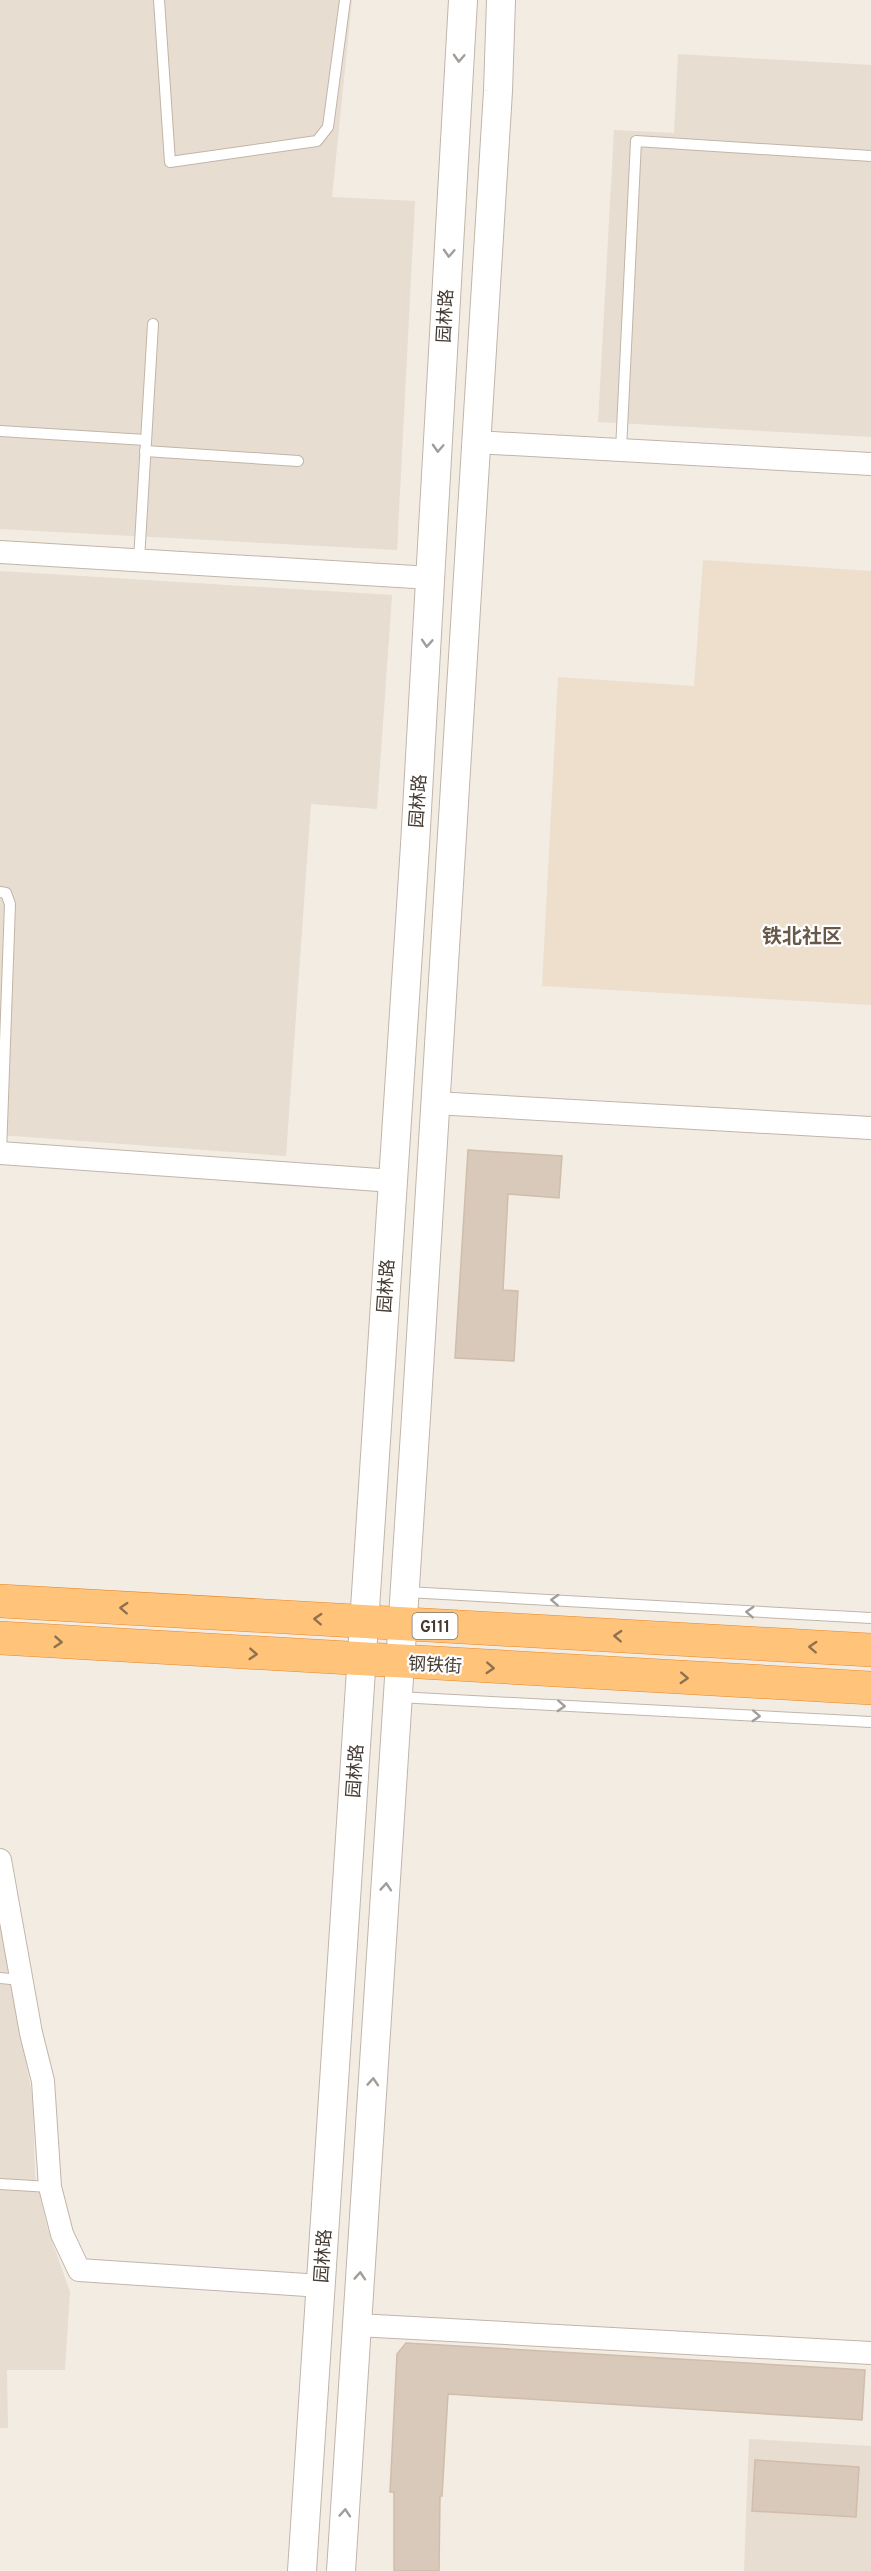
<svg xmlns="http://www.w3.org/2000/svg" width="871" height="2571" viewBox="0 0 871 2571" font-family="Overpass,'Noto Sans SC',sans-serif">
	<rect width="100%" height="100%" fill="#f3ece3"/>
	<g fill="#e7ddd1">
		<path d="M0,0h352l-20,197 83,4 -18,349 -397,-21z"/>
		<path d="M678,54l193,11v372l-273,-15 16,-292 60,3z"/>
		<path d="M0,571l392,24 -15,214 -66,-5 -25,352 -286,-21z"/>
		<path d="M0,1924l33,176 2,75 12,52 23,65 -5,78h-58l1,58h-8z"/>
		<path d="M749,2439l122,7v125h-127z"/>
	</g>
	<path fill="#eddfcc" d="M703,560l168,11v434l-329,-19 16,-309 136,9z"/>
	<g fill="#d8c9bb" stroke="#d0bdab" stroke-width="1.5">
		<path d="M468,1150l94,6 -3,42 -51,-4 -5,96 15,1 -4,70 -59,-3z"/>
		<path d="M406,2343l459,27 -3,50 -414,-26 -6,102h-2l-1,75h-45v-79h-4l7,-138z"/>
		<path d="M755,2460l104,7 -3,50 -104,-6z"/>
	</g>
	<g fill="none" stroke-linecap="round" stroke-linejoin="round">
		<defs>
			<g id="service">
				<path d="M159,0l11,162 147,-21 11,-14 17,-127"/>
				<path d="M0,431l146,9"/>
				<path d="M621,450l15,-309 235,15"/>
				<path d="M145,451l153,10"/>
				<path d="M139,560l14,-236"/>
				<path d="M0,892l6,1 4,11 -9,249"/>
				<path d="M407,1592l464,26"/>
				<path d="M398,1697l473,25"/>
				<path d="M0,1978l21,2"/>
				<path d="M0,2184l50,3"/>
			</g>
			<g id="minor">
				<path d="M476,442l395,22"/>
				<path d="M0,552l431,26"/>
				<path d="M435,1103l436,25"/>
				<path d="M0,1153l393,28"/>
				<path d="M0,1860l31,173 12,48 7,106 12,47 17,36 242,16"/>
				<path d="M357,2325l514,28"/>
			</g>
			<g id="tertiary">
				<path d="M302,2571l113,-1726 48,-845"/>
				<path d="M341,2571l75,-1154 82,-1326 3,-91"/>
			</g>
			<g id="trunk">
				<path d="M0,1601l871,49"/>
				<path d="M0,1638l871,50"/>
			</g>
		</defs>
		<use href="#service" stroke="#c2b5a8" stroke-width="12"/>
		<use href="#minor" stroke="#c2b5a8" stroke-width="24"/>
		<use href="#tertiary" stroke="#c2b5a8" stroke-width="30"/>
		<use href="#trunk" stroke="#e78728" stroke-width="34"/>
		<use href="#service" stroke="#fff" stroke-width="10"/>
		<use href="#minor" stroke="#fff" stroke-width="22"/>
		<use href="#tertiary" stroke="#fff" stroke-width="28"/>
		<use href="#trunk" stroke="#ffc379" stroke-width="33"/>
	</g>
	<defs><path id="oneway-chevron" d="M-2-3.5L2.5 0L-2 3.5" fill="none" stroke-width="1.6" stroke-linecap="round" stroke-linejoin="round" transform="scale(1.5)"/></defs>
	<g stroke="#a29d99">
		<use href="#oneway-chevron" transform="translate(459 58) rotate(93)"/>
		<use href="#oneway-chevron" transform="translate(449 253) rotate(93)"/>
		<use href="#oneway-chevron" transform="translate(438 448) rotate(93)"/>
		<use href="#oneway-chevron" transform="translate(427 643) rotate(94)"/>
		<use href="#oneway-chevron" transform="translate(555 1600) rotate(-177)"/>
		<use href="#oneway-chevron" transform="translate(750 1612) rotate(-177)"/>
		<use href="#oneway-chevron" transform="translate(561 1706) rotate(3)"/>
		<use href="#oneway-chevron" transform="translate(756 1716) rotate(3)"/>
		<use href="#oneway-chevron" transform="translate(386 1887) rotate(-86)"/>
		<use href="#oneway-chevron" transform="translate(373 2082) rotate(-86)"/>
		<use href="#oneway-chevron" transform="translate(360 2276) rotate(-86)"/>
		<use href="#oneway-chevron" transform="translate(345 2513) rotate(-86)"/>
	</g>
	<g stroke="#8f714f">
		<use href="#oneway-chevron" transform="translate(124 1608) rotate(-177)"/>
		<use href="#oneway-chevron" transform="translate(318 1619) rotate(-177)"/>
		<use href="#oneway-chevron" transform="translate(618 1636) rotate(-177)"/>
		<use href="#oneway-chevron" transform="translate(58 1642) rotate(4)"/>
		<use href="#oneway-chevron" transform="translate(813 1647) rotate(-177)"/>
		<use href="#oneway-chevron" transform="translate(253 1654) rotate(4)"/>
		<use href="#oneway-chevron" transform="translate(490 1668) rotate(3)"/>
		<use href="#oneway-chevron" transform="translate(684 1678) rotate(3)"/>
	</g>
	<g text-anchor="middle" stroke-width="4.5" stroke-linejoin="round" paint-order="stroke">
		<rect fill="#fff" stroke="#7d7670" stroke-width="1.5" x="412.5" y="1613" width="45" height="26" rx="4.5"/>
		<g font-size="16" font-weight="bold" fill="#453b33">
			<text x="435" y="1632">G111</text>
		</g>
		<g font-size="18" fill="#453b33" stroke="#fff">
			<text transform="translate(445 316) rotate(-87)" y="6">园林路</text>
			<text transform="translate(418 801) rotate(-86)" y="6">园林路</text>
			<text transform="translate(386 1286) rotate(-86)" y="6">园林路</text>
			<text transform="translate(435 1665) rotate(3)" y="6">钢铁街</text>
			<text transform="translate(355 1771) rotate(-86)" y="6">园林路</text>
			<text transform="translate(323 2256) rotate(-86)" y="6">园林路</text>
		</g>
		<g font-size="20" font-weight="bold" fill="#685849" stroke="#fff">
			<text x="802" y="943">铁北社区</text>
		</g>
	</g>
</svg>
